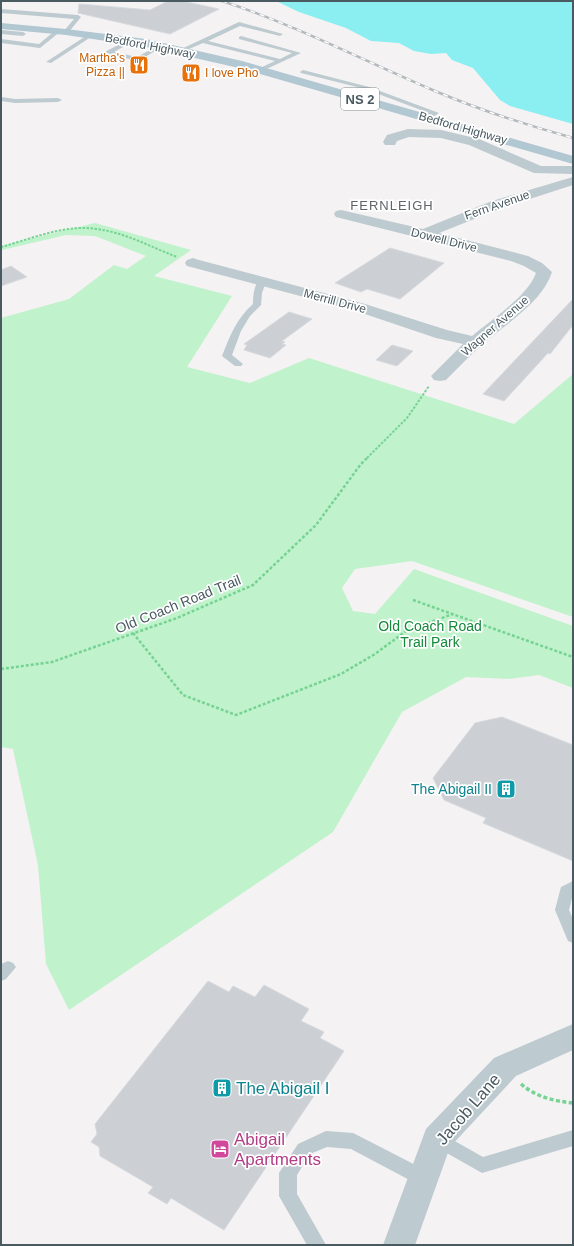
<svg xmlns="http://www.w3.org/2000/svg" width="574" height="1246" viewBox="0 0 574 1246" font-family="Helvetica,sans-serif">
	<rect width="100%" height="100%" fill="#f4f2f3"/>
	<path fill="#c0f2cb" d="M95,223l96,27 -37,26 78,20 -45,71 63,16 59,-25 205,66 59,-50v243l-161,-56 -57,8 -13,19 11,23 22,3 39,-45 159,57v62l-34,-13 -30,4 -43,-2 -64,35 -69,120 -264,178 -23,-46 -8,-99 -25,-116 -12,-2v-429l68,-19 45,-34 13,4 19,-13 -51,-20 -29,-1 -64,15 -1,-4z"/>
	<path fill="#8beef1" d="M276,1h297v123l-63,-18 -10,-6 -27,-32 -21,-8 -6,-7 -15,1 -17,-3 -15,-8 -28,-2 -25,-13 -47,-16z"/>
	<g fill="#ccd0d5" stroke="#d6dade">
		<path d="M168,1h14l37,8 -49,25 -92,-21 1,-9 71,6z"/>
		<path d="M390,248l54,15 -44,36 -33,-10 -6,3 -26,-9z"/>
		<path d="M11,266l16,11 -26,9v-16z"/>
		<path d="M573,299v26l-23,29 -2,-1 -44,48 -21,-7z"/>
		<path d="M289,312l23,7 -30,22 3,1 -3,2 4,1 -16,13 -26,-8 3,-5 -3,-1z"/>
		<path d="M392,345l21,6 -16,15 -21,-6z"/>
		<path d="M502,717l71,28v116l-90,-38 3,-5 -42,-18 -11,-22 42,-55z"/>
		<path d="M208,981l21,11 4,-6 22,11 9,-12 45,24 -8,12 23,11 -4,6 24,13 -120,179 -53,-32 -4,6 -19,-11 5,-6 -53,-31 -1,-9 -8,-5 6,-8 -2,-10z"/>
	</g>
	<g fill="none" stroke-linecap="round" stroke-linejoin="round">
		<g stroke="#76d394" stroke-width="2" stroke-dasharray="2.5 1.5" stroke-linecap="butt">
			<path d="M1,247c30,-8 64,-23 95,-18 28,3 55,18 81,28"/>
			<path d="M367,458l40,-40 22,-32"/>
		</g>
		<g stroke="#76d394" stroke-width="2.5" stroke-dasharray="3 2" stroke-linecap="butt">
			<path d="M413,600l160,57"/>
			<path d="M133,633l50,62 53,20 105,-41 34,-20 31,-23 47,-17"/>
			<path d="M1,669l51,-7 125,-44 76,-33 63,-60 45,-61 7,-7"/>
		</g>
		<path stroke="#76d394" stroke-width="3.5" stroke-dasharray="4 2.5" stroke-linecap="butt" d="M521,1084c15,13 33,17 52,19"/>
		<g fill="#bdcacf" fill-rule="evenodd">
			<path d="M1,9l77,6 3,2 -13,16 -2,1 -3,-2 11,-13 -73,-6z"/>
			<path d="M239,22l44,12 -3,2 -40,-10 -32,15 72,18 12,-6 -53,-14v-2l2,-1 60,17 -41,19 -3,-2 1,-1 17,-8 -72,-18 -21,9 -5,-1z"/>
			<path d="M1,30l22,2 3,2 -3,2 -22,-2z"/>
			<path d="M56,30l5,1 -21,17 -39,-5v-4l38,5z"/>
			<path d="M89,34l5,1 -43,28 -5,-1z"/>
			<path d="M130,39l2,1v2l-18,10 23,5 22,-12 5,1 -26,15 -30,-7 -16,8 -5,-1z"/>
			<path d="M303,70l66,17 70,26 -10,7h-6v-4l6,-3 -64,-24 -64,-16 -1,-1z"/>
			<path d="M1,97l14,2 43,-1 4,2 -4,2 -43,1 -14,-2z"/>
			<path d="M262,279l4,3 -4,11 -1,12 -11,11 -9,15 -9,24 11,9 -2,2h-6l-13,-10c8,-20 14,-37 31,-52 0,-8 1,-22 9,-25z"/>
			<path d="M573,881v13l-4,16 4,9v24l-5,-2 -13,-31 6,-23z"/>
			<path d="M8,961l5,2 3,4 -10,12 -5,2v-17z"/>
			<path d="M573,1130v16l-91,27 -51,-29 -2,-5 2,-5 6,-3 46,26z"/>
			<path d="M326,1131l27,2 6,3 70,36 3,6 -3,6 -6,2 -6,-2 -66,-35 -24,-2 -17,7 -13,21v19l29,51h-19l-28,-49v-23l19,-29z"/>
		</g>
		<g fill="#bdcacf" fill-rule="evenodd">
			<path d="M408,129l33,1 38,9 62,27h32v8l-39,-1 -65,-28 -28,-7 -32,-1 -12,4 -2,4h-10l-2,-3 4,-7z"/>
			<path d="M573,177v8l-71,23 -63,25 89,23 14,7 10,9c-10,31 -47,52 -70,73 -13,11 -24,23 -36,35l-6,1 -6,-1 -3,-4 32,-32 -27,-6 -83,-28 -166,-44 -2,-3 2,-3 6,-2 6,2 166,44 82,26 25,6c19,-16 56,-40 64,-63l-12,-7 -13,-5 -175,-44 -2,-3 2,-3 5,-1 82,19 69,-28z"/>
			<path d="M573,1024v26l-57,26 -66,71 -35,98h-32l43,-116 68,-71z"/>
		</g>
		<path fill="#b1c7d2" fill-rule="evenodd" d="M1,23l65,6 80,10 96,22 331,95v8l-334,-96 -93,-21 -80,-12 -65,-6z"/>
		<defs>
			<path id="rail" d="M222,1c74,24 142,60 213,90 45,19 91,34 138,47"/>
		</defs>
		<use href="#rail" stroke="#b4b9bd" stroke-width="2.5"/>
		<use href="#rail" stroke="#fff" stroke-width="1.5" stroke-dasharray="5" stroke-linecap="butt"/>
	</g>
	<defs>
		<symbol id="restaurant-square" viewBox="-11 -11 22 22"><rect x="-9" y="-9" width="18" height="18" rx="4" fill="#e8710a" stroke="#fff"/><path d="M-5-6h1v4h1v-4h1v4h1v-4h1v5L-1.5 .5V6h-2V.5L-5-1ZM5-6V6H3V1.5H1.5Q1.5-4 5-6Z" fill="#fff"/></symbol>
		<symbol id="building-square" viewBox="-11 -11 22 22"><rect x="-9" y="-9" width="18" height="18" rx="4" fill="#0f9aa8" stroke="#fff"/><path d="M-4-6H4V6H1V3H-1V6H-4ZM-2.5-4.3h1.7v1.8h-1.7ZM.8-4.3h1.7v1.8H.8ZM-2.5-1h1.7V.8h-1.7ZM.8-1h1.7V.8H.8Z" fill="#fff"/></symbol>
		<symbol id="hotel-square" viewBox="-11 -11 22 22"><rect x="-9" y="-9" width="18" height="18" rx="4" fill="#d1479c" stroke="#fff"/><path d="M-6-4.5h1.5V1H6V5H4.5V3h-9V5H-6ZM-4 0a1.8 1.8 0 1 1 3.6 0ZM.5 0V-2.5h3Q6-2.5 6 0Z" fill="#fff"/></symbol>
	</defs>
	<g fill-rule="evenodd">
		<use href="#restaurant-square" x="128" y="54" width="22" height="22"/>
		<use href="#restaurant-square" x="180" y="62" width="22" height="22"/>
		<use href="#building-square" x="495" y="778" width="22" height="22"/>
		<use href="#building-square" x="211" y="1077" width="22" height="22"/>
		<use href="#hotel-square" x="209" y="1138" width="22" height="22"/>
	</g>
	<g text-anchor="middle" stroke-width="3.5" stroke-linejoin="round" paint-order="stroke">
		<g font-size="12" fill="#495a61" stroke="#fff">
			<text transform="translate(150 46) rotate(11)" y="4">Bedford Highway</text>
			<text transform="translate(463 128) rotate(16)" y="4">Bedford Highway</text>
			<text transform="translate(497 205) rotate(-19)" y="4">Fern Avenue</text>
			<text transform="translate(444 240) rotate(14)" y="4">Dowell Drive</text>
			<text transform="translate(335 301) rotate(15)" y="4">Merrill Drive</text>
			<text transform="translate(495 326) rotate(-41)" y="4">Wagner Avenue</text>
		</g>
		<g font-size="12" fill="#c56008" stroke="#fff" text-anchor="end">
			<text x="125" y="62">Martha's<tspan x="125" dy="14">Pizza ||</tspan></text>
			<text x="205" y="77" text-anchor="start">I love Pho</text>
		</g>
		<rect fill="#fff" stroke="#808c90" stroke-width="1" x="341" y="88" width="38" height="22" rx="3"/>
		<g font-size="13" font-weight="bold" fill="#495a61">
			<text x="360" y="104">NS 2</text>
		</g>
		<g font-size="13" letter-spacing="1" fill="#5e6468" stroke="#fff">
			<text x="392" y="210">FERNLEIGH</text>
		</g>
		<g font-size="14" fill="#495a61" stroke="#fff">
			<text transform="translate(178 604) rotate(-22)" y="5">Old Coach Road Trail</text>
		</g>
		<g font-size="14" fill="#138939" stroke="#fff">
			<text x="430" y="631">Old Coach Road<tspan x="430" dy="16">Trail Park</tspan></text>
		</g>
		<g font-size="14" fill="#0d838f" stroke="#fff" text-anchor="end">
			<text x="492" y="794">The Abigail II</text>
		</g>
		<g font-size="17" fill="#0d838f" stroke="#fff" text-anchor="start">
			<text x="236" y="1094">The Abigail I</text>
		</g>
		<g font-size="17" fill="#495a61" stroke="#fff">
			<text transform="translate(468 1109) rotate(-49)" y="6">Jacob Lane</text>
		</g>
		<g font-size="17" fill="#b23c85" stroke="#fff" text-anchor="start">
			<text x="234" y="1145">Abigail<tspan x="234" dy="20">Apartments</tspan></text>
		</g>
	</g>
	<rect width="574" height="1246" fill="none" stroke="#495a61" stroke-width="4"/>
</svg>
